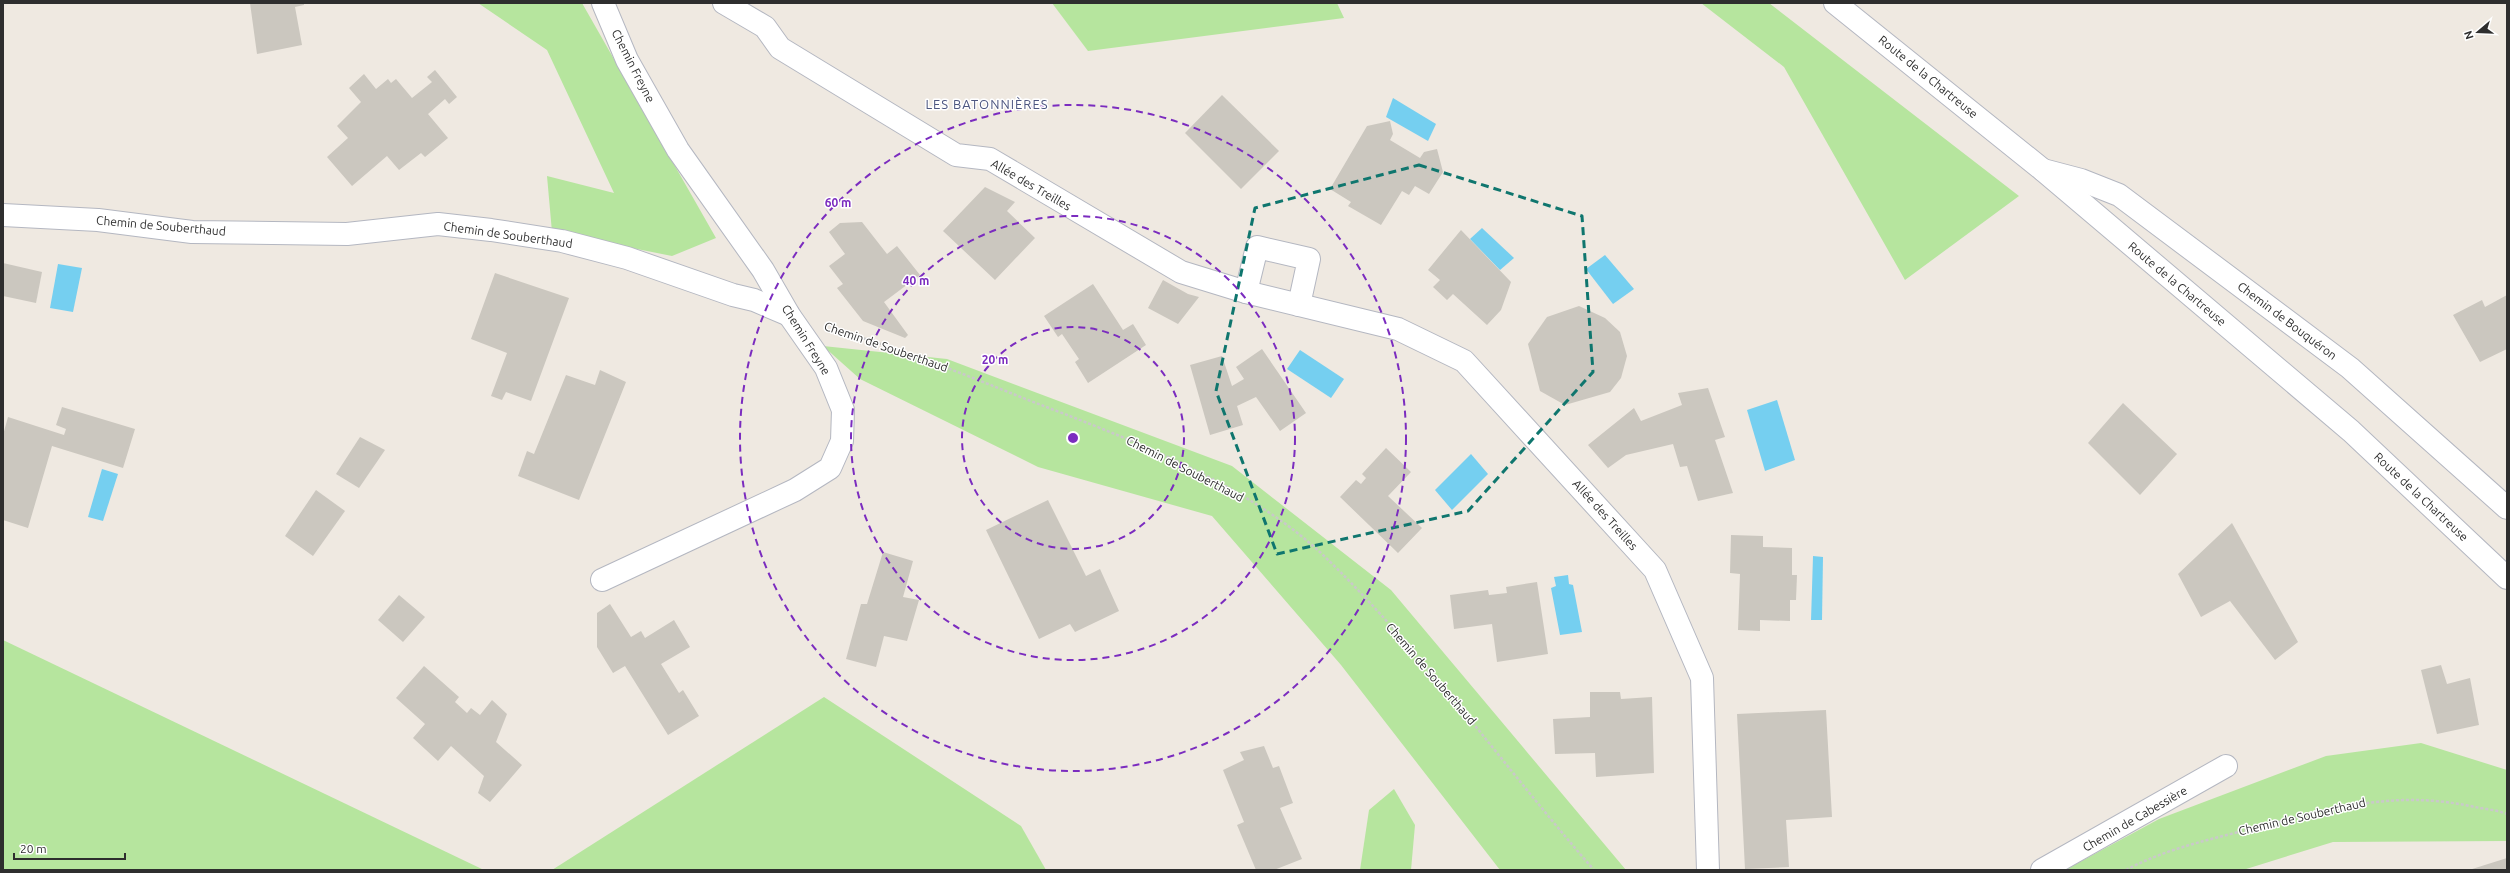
<svg xmlns="http://www.w3.org/2000/svg" width="2510" height="873" viewBox="0 0 2510 873" font-family="Ubuntu,sans-serif">
	<rect width="100%" height="100%" fill="#efe9e1"/>
	<g fill="#b6e59e">
		<path d="M478,3h104l134,235 -44,18 -120,-24 -5,-56 67,17 -67,-143z"/>
		<path d="M1052,3h285l7,15 -256,33z"/>
		<path d="M1701,3h68l250,193 -114,84 -121,-213z"/>
		<path d="M823,346l124,13 285,107 159,124 235,280h-126l-159,-205 -129,-149 -174,-49 -178,-88z"/>
		<path d="M3,640l481,230h-481z"/>
		<path d="M824,697l197,129 25,44h-494z"/>
		<path d="M2421,743l86,27v71l-174,1 -90,28h-178l94,-51 167,-63z"/>
		<path d="M1394,789l21,36 -4,45h-51l9,-60z"/>
	</g>
	<g fill="#75cff0">
		<path d="M1393,98l43,26 -8,17 -42,-24z"/>
		<path d="M1482,228l32,30 -14,12 -30,-31z"/>
		<path d="M1605,255l29,34 -21,15 -27,-35z"/>
		<path d="M58,264l24,4 -9,44 -23,-4z"/>
		<path d="M1300,350l44,29 -13,19 -44,-29z"/>
		<path d="M1777,400l18,60 -30,11 -18,-61z"/>
		<path d="M1471,454l17,20 -36,36 -17,-20z"/>
		<path d="M102,469l16,5 -15,47 -15,-4z"/>
		<path d="M1813,556l10,1 -1,63h-11z"/>
		<path d="M1568,575l1,9 4,1 9,47 -22,3 -9,-47 5,-2 -2,-9z"/>
	</g>
	<g fill="#cbc7bf">
		<path d="M250,3h54v2l-9,2 7,38 -45,9z"/>
		<path d="M435,70l22,27 -8,7 -4,-5 -17,15 20,24 -23,19 -4,-4 -22,17 -12,-14 -35,30 -25,-29 21,-19 -11,-12 24,-24 -12,-14 15,-14 12,15 12,-10 3,4 5,-4 16,19 20,-16 -5,-5z"/>
		<path d="M1222,95l57,56 -38,38 -56,-56z"/>
		<path d="M1390,121l3,13 -3,6 30,18 4,-6 13,-3 6,23 -14,22 -14,-8 -6,9 -7,-4 -21,34 -33,-19 3,-4 -21,-13 37,-63z"/>
		<path d="M985,187l30,15 -8,9 28,27 -40,42 -52,-49z"/>
		<path d="M862,222l25,32 10,-8 23,29 -36,27 24,33 -3,3 -42,-17 -26,-33 6,-4 -14,-18 16,-12 -16,-22 11,-9z"/>
		<path d="M1461,230l50,52 -10,28 -14,15 -34,-31 -6,6 -14,-13 7,-7 -12,-10z"/>
		<path d="M3,263l39,9 -6,31 -33,-7z"/>
		<path d="M495,273l74,25 -38,103 -25,-9 -4,8 -11,-4 16,-43 -36,-14z"/>
		<path d="M1163,280l25,14 11,3 -21,27 -30,-16z"/>
		<path d="M1093,284l30,46 10,-6 13,21 -58,38 -13,-21 4,-3 -17,-25 -4,3 -14,-21z"/>
		<path d="M2507,295v54l-27,13 -27,-47 29,-15 3,7z"/>
		<path d="M1579,306l26,12 15,14 7,24 -6,22 -11,14 -45,13 -25,-14 -12,-47 19,-27z"/>
		<path d="M1262,349l44,64 -26,18 -24,-34 -19,9 6,19 -33,10 -20,-70 32,-9 10,30 12,-7 -8,-12z"/>
		<path d="M600,370l26,12 -47,118 -61,-24 9,-25 7,3 32,-79 29,10z"/>
		<path d="M1708,388l17,49 -10,3 18,53 -35,8 -11,-35 -7,1 -7,-23 -47,11 -18,13 -20,-23 46,-37 7,13 41,-16 -4,-12z"/>
		<path d="M2123,403l54,51 -37,41 -52,-52z"/>
		<path d="M62,407l73,22 -12,39 -71,-22 -24,82 -25,-8v-85l5,-18 56,18 2,-6 -10,-4z"/>
		<path d="M360,437l25,13 -26,38 -23,-14z"/>
		<path d="M1386,448l25,24 -23,24 34,32 -24,25 -58,-56 16,-17 5,4 5,-6 -4,-4z"/>
		<path d="M316,490l29,21 -32,45 -28,-20z"/>
		<path d="M1048,500l38,76 14,-7 19,42 -44,21 -5,-8 -31,15 -53,-109z"/>
		<path d="M2232,523l66,119 -23,18 -45,-59 -29,16 -23,-43z"/>
		<path d="M1731,535l32,1v11l29,1v27h5l-1,25h-6v21l-30,-1v11l-22,-1 2,-56 -10,-1z"/>
		<path d="M883,552l30,9 -10,36 16,3 -12,41 -23,-5 -8,31 -30,-8 15,-55h6z"/>
		<path d="M1537,582l11,72 -51,8 -5,-38 -38,5 -4,-34 38,-5 1,5 18,-2 -1,-6z"/>
		<path d="M399,595l26,22 -22,25 -25,-22z"/>
		<path d="M610,604l21,33 10,-6 4,7 29,-18 16,27 -29,17 18,29 4,-3 16,26 -31,19 -43,-69 -12,7 -16,-26v-34z"/>
		<path d="M2441,665l6,19 23,-6 9,47 -42,9 -16,-64z"/>
		<path d="M424,666l35,31 -4,5 12,11 4,-5 9,7 12,-15 15,14 -11,28 26,23 -32,37 -12,-9 6,-17 -33,-30 -13,15 -25,-23 12,-14 -29,-26z"/>
		<path d="M1590,692h30l1,7 31,-2 2,76 -58,4 -1,-24 -40,1 -2,-35 37,-2z"/>
		<path d="M1826,710l6,107 -46,3 3,47 -44,2 -8,-155z"/>
		<path d="M1264,746l9,22 6,-2 14,37 -13,5 22,51 -28,11h-18l-19,-45 7,-3 -21,-52 21,-10 -4,-8z"/>
		<path d="M2507,858v12h-38z"/>
	</g>
	<g fill="none" stroke-linecap="round" stroke-linejoin="round">
		<defs>
			<g id="street">
				<path d="M724,3l41,24 15,21 176,107 34,4 191,113 65,20 152,37 66,32 191,209 47,108 6,192"/>
				<path d="M2043,170l38,10 38,15 231,173 157,140"/>
				<path d="M3,215l95,5 94,12 155,2 91,-10 53,6 71,11 65,17 106,37 21,5 35,15"/>
				<path d="M1246,292l11,-45 52,12 -10,46"/>
				<path d="M602,580l193,-90 35,-22 12,-27 1,-31 -17,-42 -37,-53 -26,-45 -85,-120 -51,-90 -24,-57"/>
				<path d="M2042,870l184,-104"/>
			</g>
			<path id="secondary" d="M1835,3l208,167 308,261 156,147"/>
		</defs>
		<use href="#street" stroke="#b4b7c1" stroke-width="24"/>
		<use href="#secondary" stroke="#b4b7c1" stroke-width="24"/>
		<g stroke="#c9c9c9" stroke-width="2.5" stroke-dasharray="3 2" stroke-linecap="butt">
			<path d="M840,331c64,19 126,44 188,69 97,37 219,83 295,155 100,96 180,211 271,315"/>
			<path d="M2126,870c39,-21 85,-31 129,-42 79,-19 137,-39 220,-21 10,2 22,3 32,7"/>
		</g>
		<use href="#street" stroke="#fff" stroke-width="22"/>
		<use href="#secondary" stroke="#fff" stroke-width="22"/>
	</g>
	<path fill="none" stroke="#0f766e" stroke-width="3" stroke-dasharray="8 5" stroke-linejoin="round" d="M1419,165l163,51 11,156 -125,139 -191,43 -61,-163 39,-183z"/>
	<g fill="none" stroke="#7b2cbf" stroke-width="2" stroke-dasharray="7 5">
		<circle cx="1073" cy="438" r="111"/>
		<circle cx="1073" cy="438" r="222"/>
		<circle cx="1073" cy="438" r="333"/>
	</g>
	<g text-anchor="middle" stroke-width="3" stroke-linejoin="round" paint-order="stroke">
		<g font-size="12" fill="#2e2e2e" stroke="#fff">
			<text transform="translate(633 66) rotate(63)" y="4">Chemin Freyne</text>
			<text transform="translate(1928 77) rotate(39)" y="4">Route de la Chartreuse</text>
			<text transform="translate(1031 185) rotate(30)" y="4">Allée des Treilles</text>
			<text transform="translate(161 226) rotate(5)" y="4">Chemin de Souberthaud</text>
			<text transform="translate(508 235) rotate(8)" y="4">Chemin de Souberthaud</text>
			<text transform="translate(2177 284) rotate(40)" y="4">Route de la Chartreuse</text>
			<text transform="translate(2287 321) rotate(37)" y="4">Chemin de Bouquéron</text>
			<text transform="translate(806 340) rotate(58)" y="4">Chemin Freyne</text>
			<text transform="translate(886 347) rotate(19)" y="4">Chemin de Souberthaud</text>
			<text transform="translate(1185 469) rotate(27)" y="4">Chemin de Souberthaud</text>
			<text transform="translate(2421 497) rotate(43)" y="4">Route de la Chartreuse</text>
			<text transform="translate(1605 515) rotate(48)" y="4">Allée des Treilles</text>
			<text transform="translate(1431 674) rotate(49)" y="4">Chemin de Souberthaud</text>
			<text transform="translate(2302 817) rotate(-13)" y="4">Chemin de Souberthaud</text>
			<text transform="translate(2135 819) rotate(-30)" y="4">Chemin de Cabessière</text>
		</g>
		<g font-size="13" letter-spacing="1" fill="#4d5680" stroke="#fff">
			<text x="987" y="109">LES BATONNIÈRES</text>
		</g>
	</g>
	<circle cx="1073" cy="438" r="6" fill="#7b2cbf" stroke="#fff" stroke-width="2"/>
	<g font-size="12" text-anchor="middle" font-weight="bold" fill="#7b2cbf" stroke="#fff" stroke-width="3" stroke-linejoin="round" paint-order="stroke">
		<text x="838" y="207">60 m</text>
		<text x="916" y="285">40 m</text>
		<text x="995" y="364">20 m</text>
	</g>
	<rect width="2510" height="873" fill="none" stroke="#2e2e2e" stroke-width="8"/>
	<g transform="translate(2478 32) rotate(251)" stroke="#ffffff" stroke-width="3" paint-order="stroke">
	<path d="M0-3L7 15L0 10L-7 15Z" fill="#2e2e2e"/>
	<text y="-6" font-size="11" font-weight="bold" text-anchor="middle" fill="#2e2e2e">N</text>
	</g>
	<path d="M14 853v6h111v-6" fill="none" stroke="#2e2e2e" stroke-width="2"/>
	<text x="20" y="853" font-size="12" fill="#2e2e2e" stroke="#ffffff" stroke-width="3" paint-order="stroke">20 m</text>
</svg>
